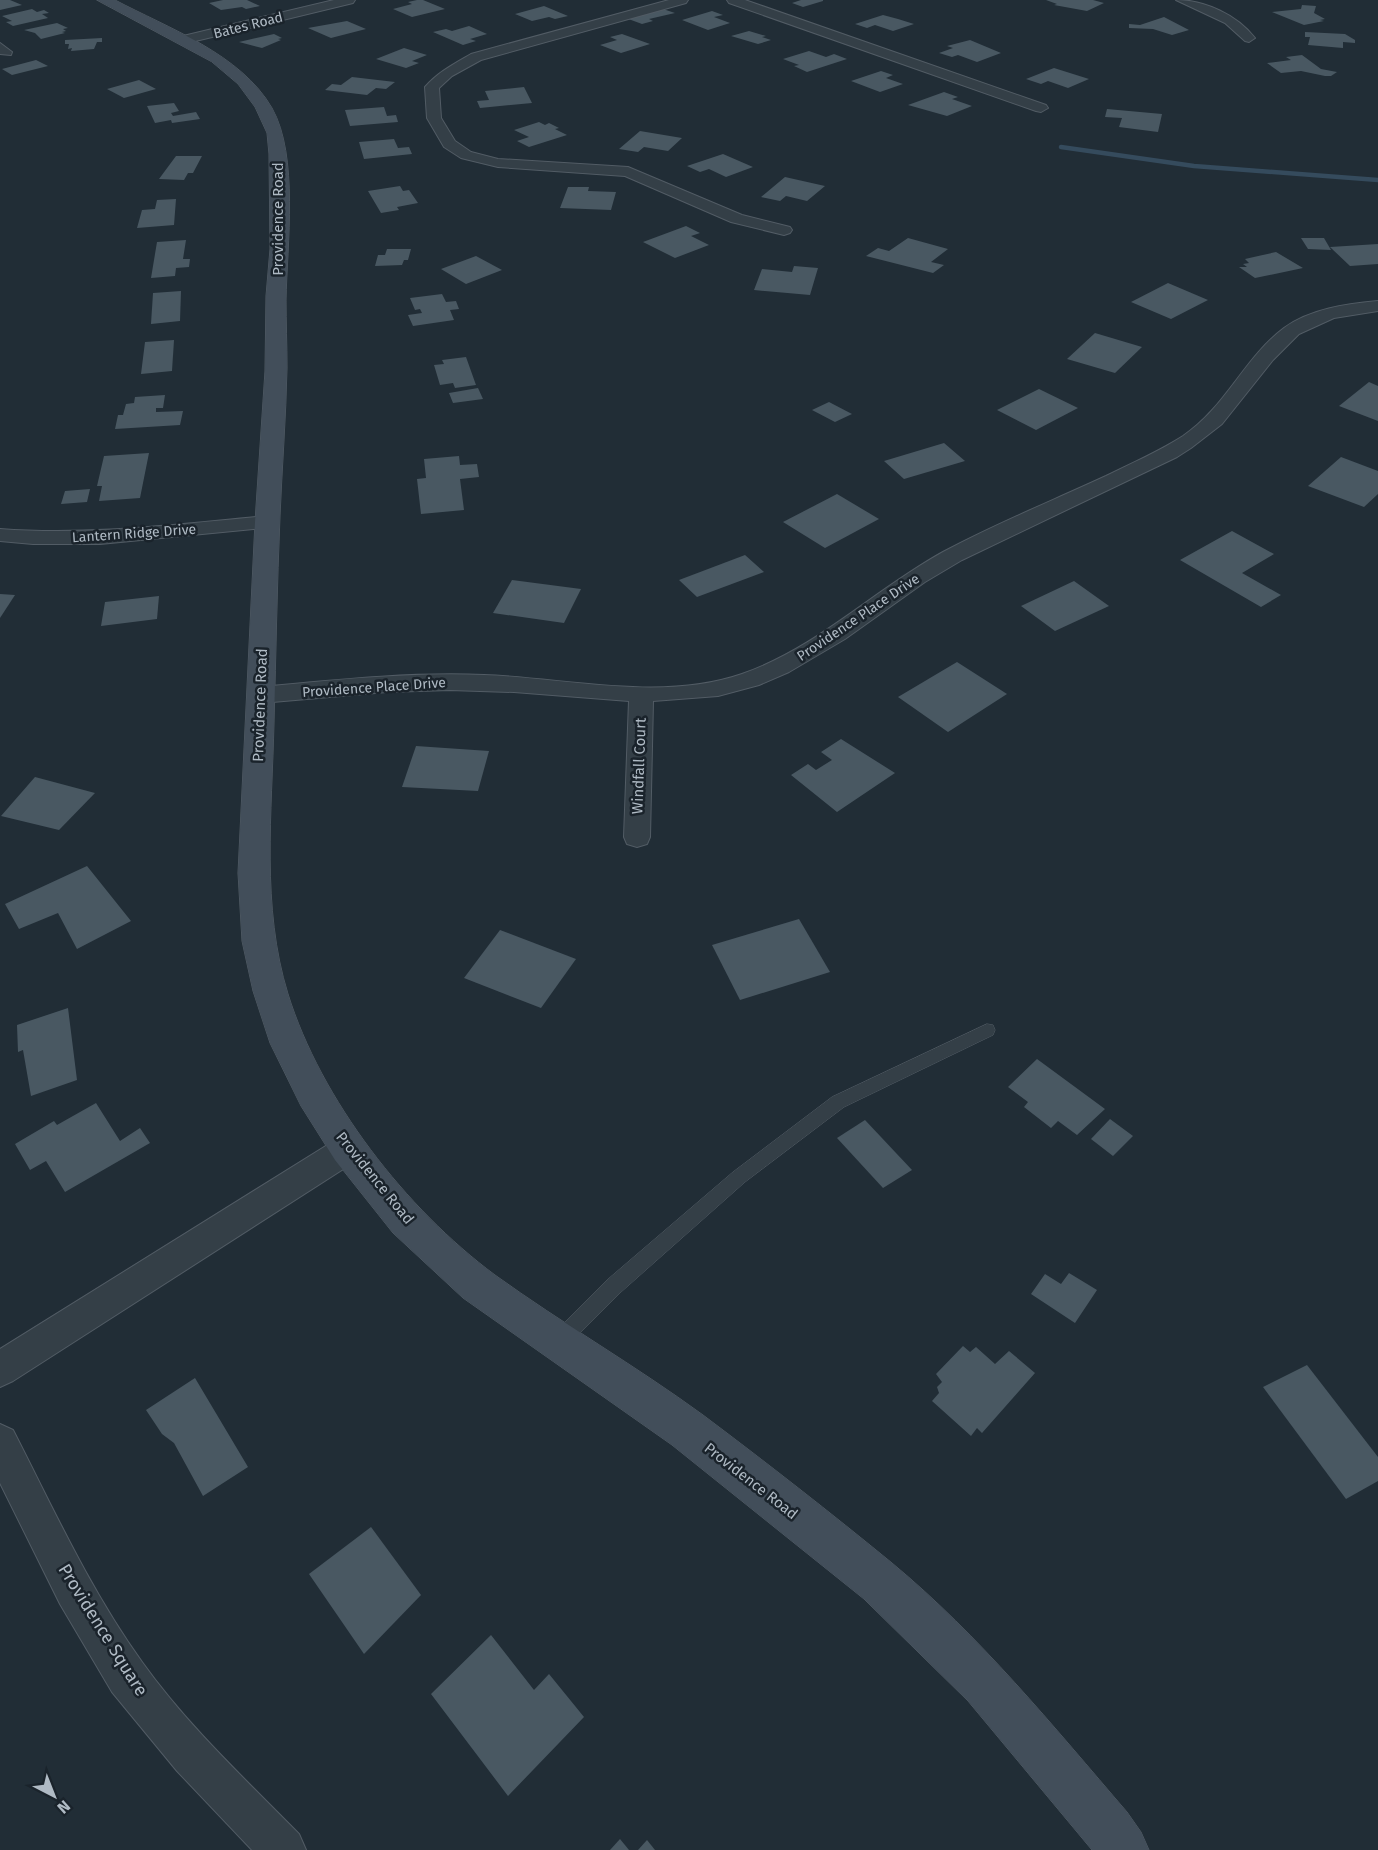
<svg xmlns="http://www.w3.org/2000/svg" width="1378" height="1850" viewBox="0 0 1378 1850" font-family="'Fira Sans',sans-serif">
	<rect width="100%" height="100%" fill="#212d36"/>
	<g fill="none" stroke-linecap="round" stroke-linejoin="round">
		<path stroke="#354b5d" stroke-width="4.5" d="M1061,147l133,19 184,14"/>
	</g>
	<g fill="#495862">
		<path d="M0,0h10l12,5 -22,5z"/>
		<path d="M223,0h24l13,6 -14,3 -4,-2 -21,3 -12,-7z"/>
		<path d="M417,0h6l22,9 -33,8 -19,-8 19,-5 -4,-2z"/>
		<path d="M801,0h22v1l-20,6 -11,-4z"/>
		<path d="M1046,0h47l11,3 -17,8 -33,-6 3,-1z"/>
		<path d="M1302,5l14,1 -2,7 11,6 -5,1 4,1 -20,4 -32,-13 29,-3z"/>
		<path d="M544,6l24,10 -13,3 -6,-2 -17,4 -17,-7z"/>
		<path d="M657,7l18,6 -26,6 4,2 -11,3 -19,-7z"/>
		<path d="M32,9l5,3 7,-2 5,3 -7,1 6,4 -35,8 -7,-4 6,-1 -10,-5z"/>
		<path d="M712,11l11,4 -9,2 16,6 -22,7 -26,-10z"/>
		<path d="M883,15l15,4 16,5 -21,7 -18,-6 -8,3 -12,-4z"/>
		<path d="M1164,17l25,13 -17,5 -19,-6 -24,-1v-4l11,1z"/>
		<path d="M347,21l19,8 -35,9 -23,-10z"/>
		<path d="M57,23l11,5 -5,1 3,2 -4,1 3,1 -24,6 -6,-6 -11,-3z"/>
		<path d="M469,26l18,8 -17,5 6,2 -13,4 -30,-13 13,-3 6,2z"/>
		<path d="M749,31l17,5 -4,1 9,3 -13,4 -27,-8z"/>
		<path d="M1305,32l40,2 10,6v3l-12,-1v6l-35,-3 2,-8h-5z"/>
		<path d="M274,34l8,4 -4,1 3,1 -19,8 -23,-6z"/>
		<path d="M622,34l28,10 -29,9 -21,-8 17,-5 -7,-3z"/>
		<path d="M102,38v4h-5l-3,7 -23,2 1,-3 -4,1 1,-5h-4v-4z"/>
		<path d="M970,40l31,13 -24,9 -19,-7 -6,2 -13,-4 14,-5 -6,-2z"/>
		<path d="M404,48l23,7 -15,6 7,2 -13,5 -30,-9z"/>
		<path d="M809,51l17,6 8,-3 13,5 -40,13 -13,-6 5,-1 -16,-6z"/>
		<path d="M1302,55l19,14 16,3 -6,4h-6l-24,-5 -20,2 -14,-10 24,-3 -5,-3z"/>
		<path d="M36,60l12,6 -36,9 -10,-6z"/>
		<path d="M1054,68l35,11 -21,9 -20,-7 -7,3 -15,-5z"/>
		<path d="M881,71l12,4 -7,3 17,6 -23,8 -29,-11z"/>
		<path d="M352,77l43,5 -9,7 -10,-1 -9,7 -42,-5 7,-6 9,1z"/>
		<path d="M139,80l17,9 -32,9 -17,-9z"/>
		<path d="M524,87l8,16 -52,5 -3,-7 12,-1 -4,-9z"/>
		<path d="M944,92l14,5 -6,2 20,7 -25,10 -39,-11z"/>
		<path d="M174,103l5,8 -8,2 2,3 23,-4 4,7 -28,4 -1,-3 -16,3 -8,-17z"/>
		<path d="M384,107l3,9 9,-1 2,7 -48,4 -5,-16z"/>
		<path d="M1107,109l55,5 -4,18 -39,-5 3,-9 -17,-1z"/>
		<path d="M539,122l6,3 4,-2 10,5 -4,1 12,6 -38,12 -12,-6 12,-4 -15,-7z"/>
		<path d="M640,131l42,7 -14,13 -24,-4 -6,5 -19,-3z"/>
		<path d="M394,139l4,9 11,-1 3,7 -48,5 -5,-17z"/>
		<path d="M723,154l30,13 -27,10 -17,-8 -9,3 -13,-6z"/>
		<path d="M176,156h26l-9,17h-5l-4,7 -25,-1z"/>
		<path d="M785,177l40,9 -18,15 -21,-5 -6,5 -19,-4z"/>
		<path d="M400,186l3,5 6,-1 9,13 -21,4 2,3 -18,3 -13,-22z"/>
		<path d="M568,187h21l-1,4 28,1 -5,18 -51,-2z"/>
		<path d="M176,199l-2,26 -37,3 5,-18 13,-1 2,-9z"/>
		<path d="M686,226l14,7 -9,3 18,9 -34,13 -32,-16z"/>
		<path d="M908,238l40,11 -17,13 13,3 -11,8 -67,-17 12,-8 11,3z"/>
		<path d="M1301,238h23l7,12 -23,-1z"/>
		<path d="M186,240l-3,19h7l-1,8 -13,1 -1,8 -24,2 6,-36z"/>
		<path d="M1378,244v20l-28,2 -20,-19z"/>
		<path d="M387,249h24l-3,11h-4l-2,5 -27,1 3,-11h7z"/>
		<path d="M1276,252l27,16 -48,10 -16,-11h8l-4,-3 6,-1 -4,-4z"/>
		<path d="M476,256l26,14 -36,14 -25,-15z"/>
		<path d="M794,266l24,2 -8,27 -56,-5 8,-21 30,3z"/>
		<path d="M1168,283l40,17 -37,19 -40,-17z"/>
		<path d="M181,291l-1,30 -29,3 2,-31z"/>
		<path d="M442,294l4,8 10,-1 3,8 -9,1 4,10 -41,6 -5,-11 14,-2 -2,-4 -5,1 -5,-12z"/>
		<path d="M1095,333l47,14 -27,26 -48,-14z"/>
		<path d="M174,340l-2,31 -31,3 4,-32z"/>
		<path d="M466,357l10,28 -21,3 -2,-5 -13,2 -6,-20 10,-1 -2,-4z"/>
		<path d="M1369,382l9,4v35l-39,-15z"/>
		<path d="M478,388l5,11 -30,4 -4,-10z"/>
		<path d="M1039,389l39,19 -42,22 -39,-20z"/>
		<path d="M165,395l-2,13h-7v4l27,-1 -3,14 -65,4 3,-14h5l3,-11 8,-1 1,-6z"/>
		<path d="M829,402l23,12 -17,8 -23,-12z"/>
		<path d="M944,443l21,18 -61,18 -20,-18z"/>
		<path d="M149,453l-9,45 -41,3 3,-15h-5l7,-30z"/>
		<path d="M459,456l1,9 17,-1 2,13 -19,2 4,31 -43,4 -4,-35 9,-1 -2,-19z"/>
		<path d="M1341,457l37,14v23l-14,13 -56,-21z"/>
		<path d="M90,489l-3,13 -26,2 4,-13z"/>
		<path d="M837,494l42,25 -54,29 -42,-26z"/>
		<path d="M1232,531l42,23 -32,19 39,22 -20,12 -81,-47z"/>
		<path d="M745,555l19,17 -67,25 -18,-17z"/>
		<path d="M512,580l69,9 -17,34 -71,-10z"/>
		<path d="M1074,581l35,25 -54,25 -34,-25z"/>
		<path d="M0,594l15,1 -15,23z"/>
		<path d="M159,596l-2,23 -56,7 4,-24z"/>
		<path d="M957,662l50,32 -59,38 -50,-35z"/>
		<path d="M841,739l54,34 -58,39 -46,-37 17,-11 8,6 16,-10 -11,-8z"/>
		<path d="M416,746l73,5 -11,40 -76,-4z"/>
		<path d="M35,777l60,16 -36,37 -58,-14z"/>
		<path d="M87,866l44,55 -54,28 -19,-36 -39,16 -14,-25z"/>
		<path d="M799,919l31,53 -90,28 -28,-55z"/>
		<path d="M500,930l76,29 -35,49 -77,-30z"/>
		<path d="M68,1008l9,72 -46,16 -8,-46 -5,2 -1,-27z"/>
		<path d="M1037,1059l68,50 -28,26 -19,-14 -7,7 -27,-21 4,-5 -20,-15z"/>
		<path d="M96,1103l24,38 20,-13 10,15 -85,49 -19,-31 -16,9 -15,-26 39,-23 3,4z"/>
		<path d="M1110,1119l23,17 -20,20 -22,-17z"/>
		<path d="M865,1120l47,50 -29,18 -46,-50z"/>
		<path d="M1069,1273l28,17 -22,33 -44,-29 14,-20 16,10z"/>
		<path d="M963,1346l7,6 6,-5 19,17 14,-13 26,22 -53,60 -5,-5 -6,8 -39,-35 7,-8 -2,-6 5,-5 -6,-8z"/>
		<path d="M1307,1365l71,92v24l-32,18 -83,-112z"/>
		<path d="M195,1378l53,89 -45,29 -29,-53 -12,-9 -16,-24z"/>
		<path d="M371,1527l50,68 -57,59 -55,-80z"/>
		<path d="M491,1635l43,55 15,-16 35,43 -76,79 -77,-102z"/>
		<path d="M620,1839l9,11h-19z"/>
		<path d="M647,1840l8,10h-17z"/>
	</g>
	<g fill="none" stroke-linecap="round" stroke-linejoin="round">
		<defs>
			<path id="lane" d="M987,1024l6,1 2,5 -2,5 -149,72 -99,75 -124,110 -56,56 -7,3 -7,-3 -2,-6 2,-6 56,-56 126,-108 99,-75z"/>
			<g id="street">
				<path d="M334,0h21l-2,3 -170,41 -6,-4 2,-3z"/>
				<path d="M669,0h19l-2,3 -205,57 -29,16 -13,12 2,30 14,23 16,11 27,7 130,8 114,48 48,12 2,3 -2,3 -6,2 -53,-13 -106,-46 -127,-9 -37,-9 -17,-11 -17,-29 -2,-31c13,-15 29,-23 46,-33z"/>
				<path d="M727,0h18l301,105 2,3 -7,4 -5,-1 -307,-108z"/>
				<path d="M1176,0c29,0 61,15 79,38l-6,4 -4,-1 -20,-18z"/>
				<path d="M0,43l12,9 -1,3 -11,-1z"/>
				<path d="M1378,301v10l-44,7 -35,16 -26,26 -51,64 -31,24 -14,9 -215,103 -37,22 -80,57 -56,33 -30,13 -41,11 -65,5 -3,136 -3,7 -10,3 -10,-3 -3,-7 5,-136 -115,-9 -64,-2 -63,2 -126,11 -9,-2 -3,-6 3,-6 9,-2c74,-7 148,-15 223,-12 83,3 177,27 258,-1 75,-26 132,-84 201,-122 52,-28 109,-51 163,-76 26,-13 52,-24 77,-40 43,-29 61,-78 101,-108 26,-19 62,-24 94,-27z"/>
				<path d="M267,516l8,1 3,5 -3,5 -175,17h-67l-33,-3v-12c90,7 178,-5 267,-13z"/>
				<path d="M348,1135l11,4 5,10 -5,10 -346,222 -13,6v-38l337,-210z"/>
				<path d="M0,1424l13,6c40,78 77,160 129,232 45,63 103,117 157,172l7,16h-54l-75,-79 -65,-79 -52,-88 -60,-121z"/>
			</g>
			<path id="secondary" d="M97,0h18c53,28 126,54 157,108 27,48 15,137 14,192 0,22 1,45 1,68 -1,49 -5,99 -7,148 -3,69 -4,137 -6,206 -2,90 -13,185 14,272 33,106 118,215 207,281 68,49 141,91 208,140 64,48 128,98 189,148 88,73 161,163 235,249l14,20 8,18h-57l-124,-149 -104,-102 -192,-154 -209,-147 -70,-65 -58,-73 -34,-54 -31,-63 -17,-52 -11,-50 -4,-68 17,-351 10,-151 1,-75 4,-47 -1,-95 -2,-21 -12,-26 -17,-23 -26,-22z"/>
		</defs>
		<use href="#lane" stroke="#525c65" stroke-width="1"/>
		<use href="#street" stroke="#525c65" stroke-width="2"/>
		<use href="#secondary" stroke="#525c65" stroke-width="1"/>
		<use href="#lane" fill="#343f47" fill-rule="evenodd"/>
		<use href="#street" fill="#343f47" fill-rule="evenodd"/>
		<use href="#secondary" fill="#424e5a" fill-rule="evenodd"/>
	</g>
	<g text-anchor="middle" stroke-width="5" stroke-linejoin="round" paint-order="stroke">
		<g font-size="14" fill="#afbac4" stroke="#1a232b">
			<text transform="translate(248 25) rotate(-14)" y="5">Bates Road</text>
			<text transform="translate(134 533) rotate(-4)" y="5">Lantern Ridge Drive</text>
			<text transform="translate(858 617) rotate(-34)" y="5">Providence Place Drive</text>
			<text transform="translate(374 687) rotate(-4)" y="5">Providence Place Drive</text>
		</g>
		<g font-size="15" fill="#afbac4" stroke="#1a232b">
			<text transform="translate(278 219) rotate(-90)" y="5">Providence Road</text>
			<text transform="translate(260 705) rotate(-88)" y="5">Providence Road</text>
			<text transform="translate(639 766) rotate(-88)" y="5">Windfall Court</text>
			<text transform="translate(375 1178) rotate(51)" y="5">Providence Road</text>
			<text transform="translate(751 1481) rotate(38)" y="5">Providence Road</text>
		</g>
		<g font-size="18" fill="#afbac4" stroke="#1a232b">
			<text transform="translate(103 1630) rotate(58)" y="6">Providence Square</text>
		</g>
	</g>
	<g transform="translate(54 1796) rotate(138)" stroke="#1a232b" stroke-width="4.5" paint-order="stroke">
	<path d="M0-4.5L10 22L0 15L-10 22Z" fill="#afbac4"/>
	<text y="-9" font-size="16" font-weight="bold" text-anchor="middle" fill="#afbac4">N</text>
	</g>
</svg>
